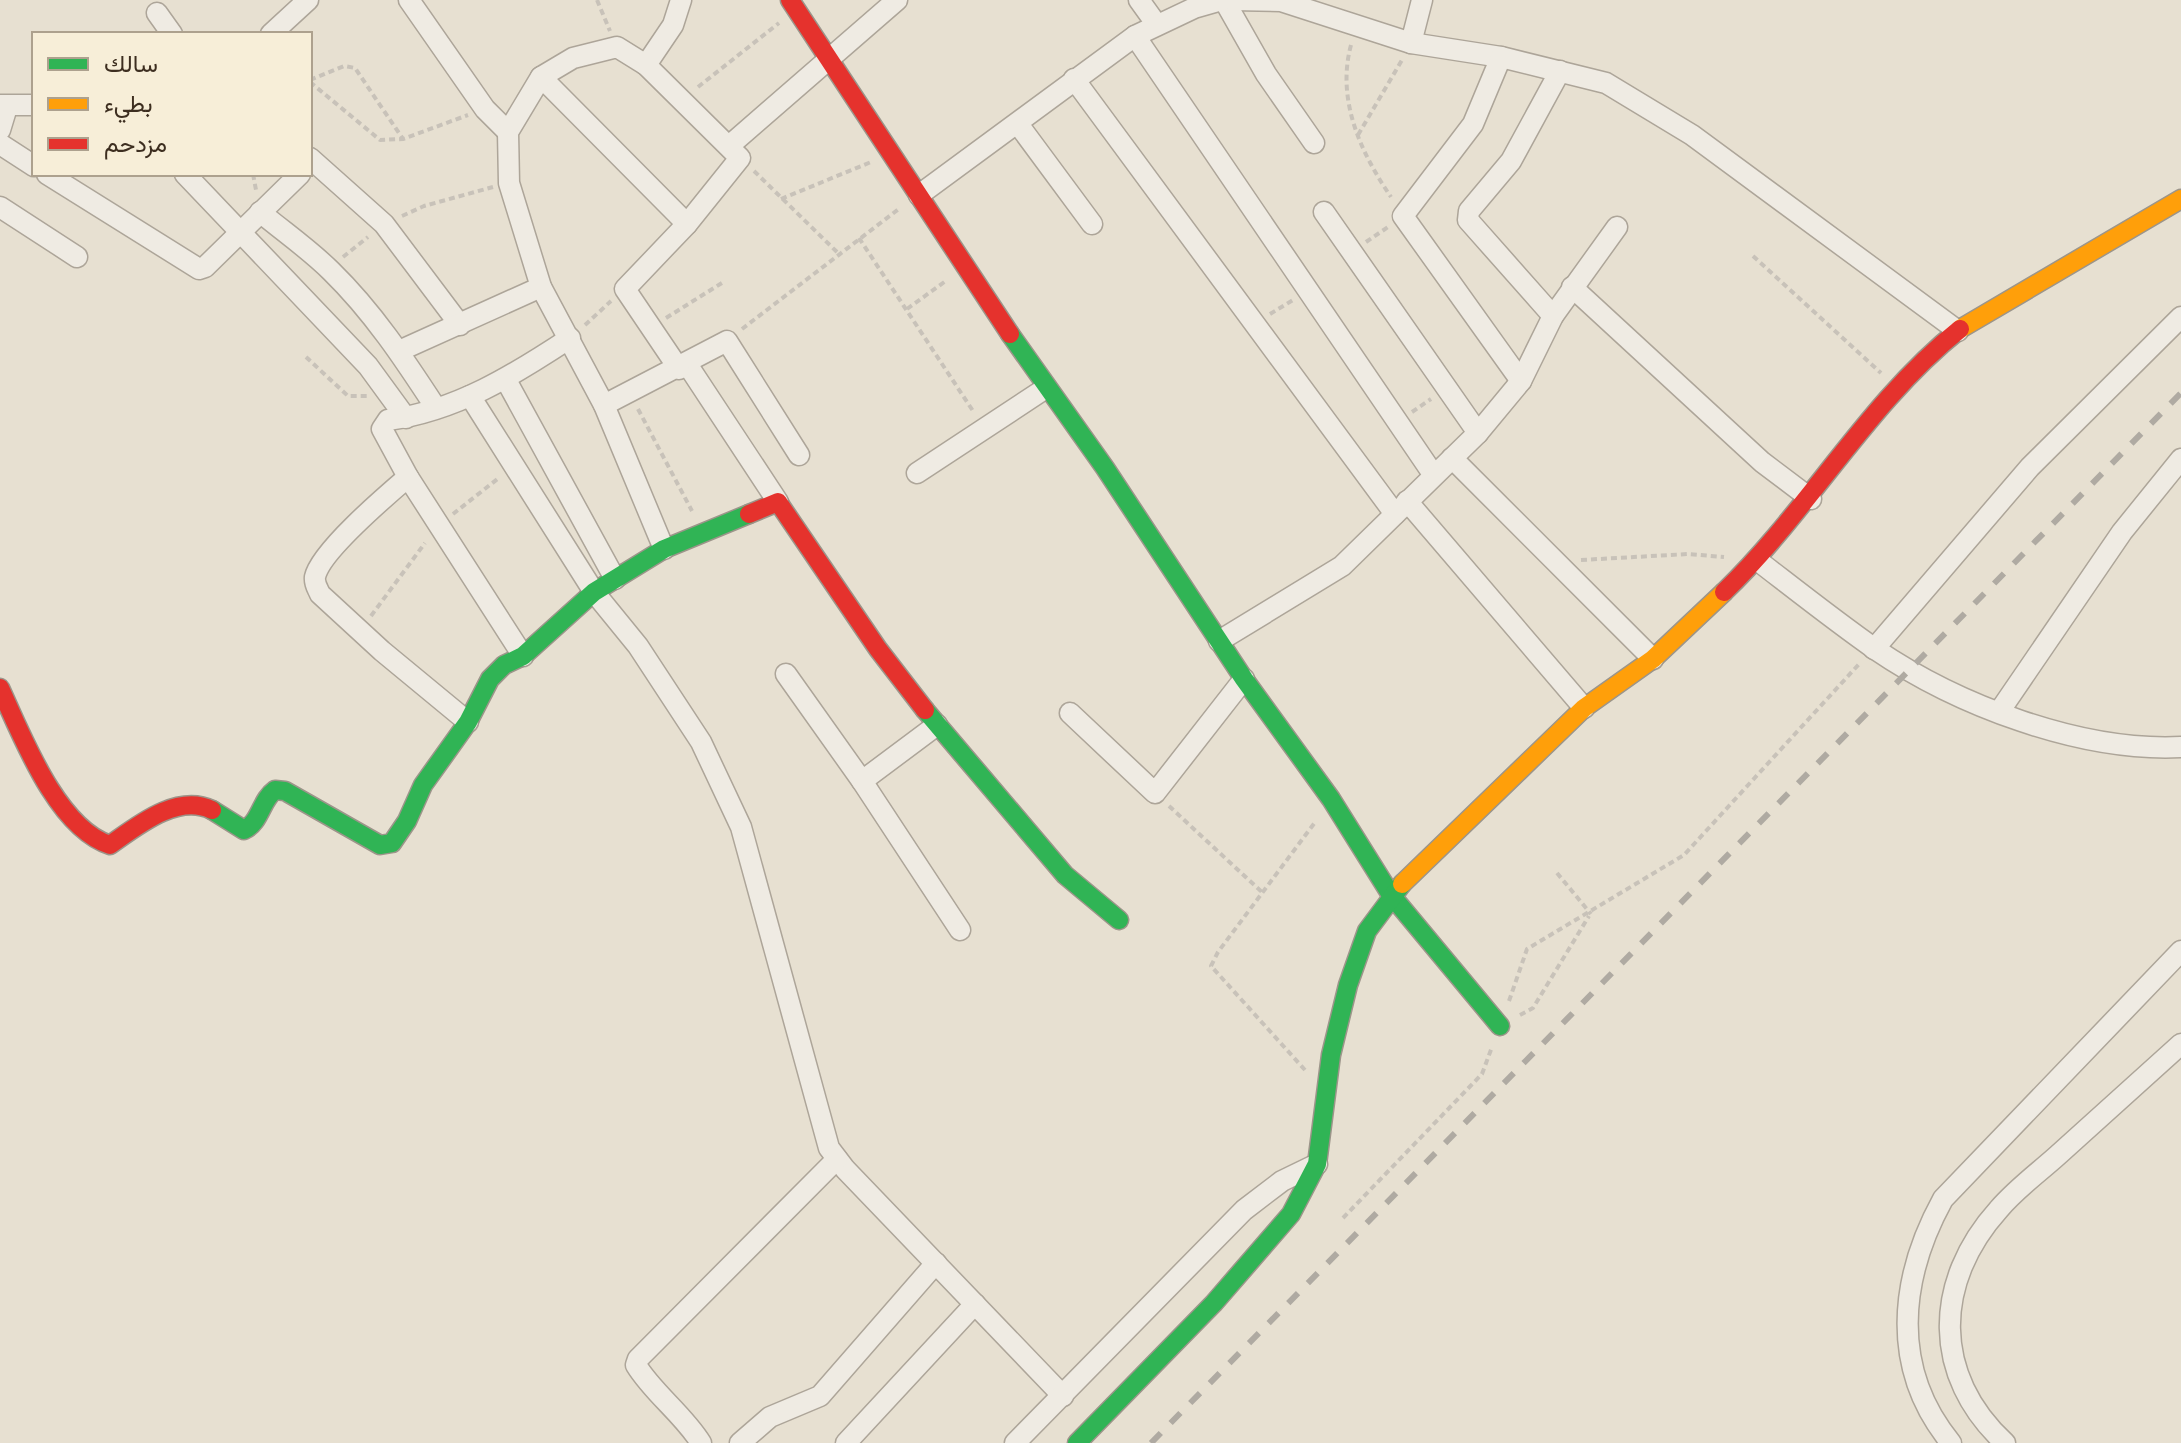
<svg xmlns="http://www.w3.org/2000/svg" width="2181" height="1443" viewBox="0 0 2181 1443" font-family="Bitter,Vazirmatn,serif">
	<rect width="100%" height="100%" fill="#e7e0d1"/>
	<g fill="none" stroke-linecap="round" stroke-linejoin="round">
		<defs>
			<g id="street">
				<path d="M409,0l76,109 23,23"/>
				<path d="M1139,0l18,25"/>
				<path d="M1224,0l42,74 48,69"/>
				<path d="M1232,0l49,1 130,42 90,14 105,26 86,52 266,196"/>
				<path d="M157,13l15,21"/>
				<path d="M271,34l37,-34"/>
				<path d="M1135,36l298,438"/>
				<path d="M1411,43l11,-43"/>
				<path d="M1501,57l-28,67 -70,92 118,165"/>
				<path d="M646,65l27,-40 8,-25"/>
				<path d="M541,77l146,147"/>
				<path d="M1074,79l321,435"/>
				<path d="M0,105h34"/>
				<path d="M1018,124l74,100"/>
				<path d="M0,130l7,-23"/>
				<path d="M0,144l34,22"/>
				<path d="M729,146l168,-146"/>
				<path d="M310,158l74,66 76,101"/>
				<path d="M47,174l152,95 6,-2 95,-93"/>
				<path d="M185,174l183,192 38,52"/>
				<path d="M919,195l216,-159 59,-28 28,-8"/>
				<path d="M0,207l77,50"/>
				<path d="M260,212c24,20 50,38 71,59 42,41 73,88 105,137"/>
				<path d="M1324,212l154,221"/>
				<path d="M1572,287l190,175 49,37"/>
				<path d="M1553,316l-85,-96 1,-9 42,-50 49,-90"/>
				<path d="M399,351l142,-64"/>
				<path d="M687,364l91,138"/>
				<path d="M506,380l109,199"/>
				<path d="M470,396l124,196 44,54 63,96 40,85 88,321 16,21 218,227"/>
				<path d="M604,405l123,-64 72,114"/>
				<path d="M1452,458l201,201"/>
				<path d="M917,473l129,-85"/>
				<path d="M408,477c-21,18 -88,75 -93,100 -1,7 3,12 5,17l62,57 86,71"/>
				<path d="M1407,501l177,207"/>
				<path d="M664,549l-60,-144 -63,-118 -32,-104 -1,-51 33,-55 32,-19 44,-11 29,18 94,93 -53,66 -62,65 54,80"/>
				<path d="M1757,560c39,30 78,61 118,89 82,56 205,103 306,98"/>
				<path d="M1219,641l123,-75 136,-133 43,-52 32,-65 64,-89"/>
				<path d="M1874,649l156,-182 151,-150"/>
				<path d="M523,656l-115,-179 -26,-48 6,-9c68,-9 126,-45 182,-82"/>
				<path d="M786,674l76,107 98,149"/>
				<path d="M1999,712l123,-180 59,-73"/>
				<path d="M1070,713l85,80 89,-114"/>
				<path d="M862,781l75,-56"/>
				<path d="M701,1443c-18,-29 -48,-50 -65,-78l2,-6 199,-200"/>
				<path d="M740,1443l30,-26 50,-21 116,-133"/>
				<path d="M846,1443l129,-139"/>
				<path d="M1015,1443l229,-233 38,-29 35,-17"/>
				<path d="M1951,1443c-61,-74 -52,-164 -8,-244l238,-248"/>
				<path d="M2005,1443c-73,-67 -72,-161 -6,-234 17,-20 39,-36 59,-54 41,-37 82,-74 123,-111"/>
			</g>
			<g id="fast">
				<path d="M1010,334l95,134 139,211 87,120 60,96 109,131"/>
				<path d="M925,710l140,165 54,45"/>
				<path d="M212,810l32,20c16,-7 17,-30 31,-40l10,1 95,54 12,-2 15,-22 16,-36 45,-63 22,-43 14,-14 19,-9 71,-64 70,-43 85,-35"/>
				<path d="M1077,1443l137,-140 77,-89 26,-50 14,-109 17,-70 19,-54 35,-47"/>
			</g>
			<g id="slow">
				<path d="M1960,329l221,-130"/>
				<path d="M1402,884l182,-176 69,-49 71,-67"/>
			</g>
			<g id="jam">
				<path d="M790,0l220,334"/>
				<path d="M749,514l29,-12 100,147 47,61"/>
				<path d="M1724,592c85,-82 144,-190 236,-263"/>
				<path d="M0,688c22,48 57,140 110,157 27,-19 67,-52 102,-35"/>
			</g>
		</defs>
		<use href="#street" stroke="#ada599" stroke-width="23"/>
		<use href="#fast" stroke="#9c958a" stroke-width="21"/>
		<use href="#slow" stroke="#9c958a" stroke-width="21"/>
		<use href="#jam" stroke="#9c958a" stroke-width="21"/>
		<g stroke="#c8c2b9" stroke-width="4" stroke-dasharray="6 4" stroke-linecap="butt">
			<path d="M597,0l13,31"/>
			<path d="M1351,45c-15,55 10,108 40,152"/>
			<path d="M310,80l34,-14 11,2 48,71"/>
			<path d="M310,82l70,58 23,-1 65,-24"/>
			<path d="M698,87l81,-64"/>
			<path d="M1358,135l44,-75"/>
			<path d="M754,171l84,82"/>
			<path d="M253,174l3,16"/>
			<path d="M781,199l90,-37"/>
			<path d="M402,216l22,-10 69,-19"/>
			<path d="M859,238l114,173"/>
			<path d="M1366,242l22,-15"/>
			<path d="M1753,256l128,117"/>
			<path d="M343,257l25,-20"/>
			<path d="M907,309l40,-29"/>
			<path d="M1270,314l23,-14"/>
			<path d="M666,318l59,-37"/>
			<path d="M585,325l26,-24"/>
			<path d="M742,329l158,-121"/>
			<path d="M306,357l42,39h19"/>
			<path d="M638,409l54,102"/>
			<path d="M1412,412l19,-13"/>
			<path d="M453,514l47,-37"/>
			<path d="M1581,560l107,-6 36,3"/>
			<path d="M371,616l54,-73"/>
			<path d="M1169,806l95,88"/>
			<path d="M1557,873l34,41"/>
			<path d="M1509,1001l18,-52 157,-94 176,-192"/>
			<path d="M1520,1015l13,-7 56,-92"/>
			<path d="M1305,1070l-94,-104 7,-14 98,-131"/>
			<path d="M1343,1218l139,-144 10,-27"/>
		</g>
		<use href="#street" stroke="#efebe3" stroke-width="20"/>
		<use href="#fast" stroke="#30b455" stroke-width="18"/>
		<use href="#slow" stroke="#ff9f0a" stroke-width="18"/>
		<use href="#jam" stroke="#e5322d" stroke-width="18"/>
		<path stroke="#afaaa2" stroke-width="6" stroke-dasharray="14 14" stroke-linecap="butt" d="M1151,1443l1030,-1050"/>
	</g>
	<rect x="32" y="32" width="280" height="144" fill="#f7eed8" stroke="#ada18e" stroke-width="2"/>
	<rect x="48" y="58" width="40" height="12" fill="#30b455" stroke="#ada18e" stroke-width="2"/>
	<text x="104" y="72" font-size="24" fill="#3d2e20">سالك</text>
	<rect x="48" y="98" width="40" height="12" fill="#ff9f0a" stroke="#ada18e" stroke-width="2"/>
	<text x="104" y="112" font-size="24" fill="#3d2e20">بطيء</text>
	<rect x="48" y="138" width="40" height="12" fill="#e5322d" stroke="#ada18e" stroke-width="2"/>
	<text x="104" y="152" font-size="24" fill="#3d2e20">مزدحم</text>
</svg>
